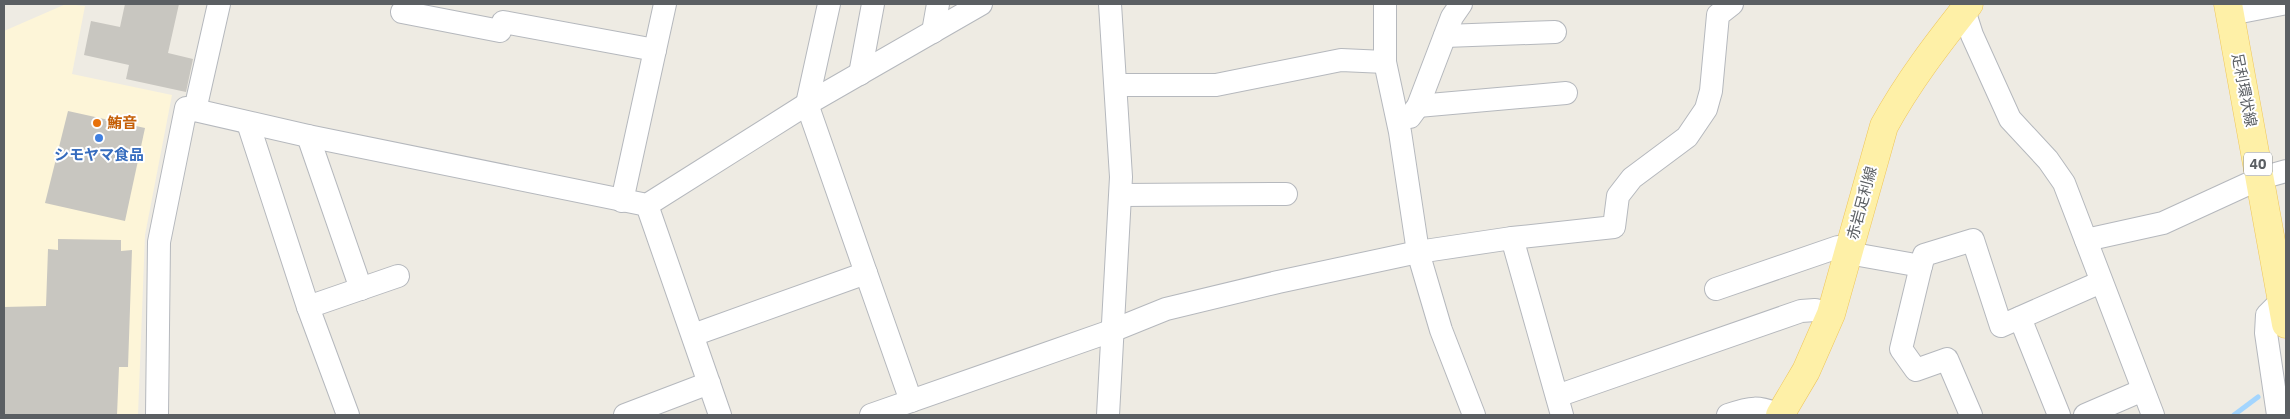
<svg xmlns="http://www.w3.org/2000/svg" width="2290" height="419" viewBox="0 0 2290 419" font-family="'IBM Plex Sans','Noto Sans JP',sans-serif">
	<rect width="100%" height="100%" fill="#eeebe3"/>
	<path fill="#fdf5d8" d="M66,4l19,2 -13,68 100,21 -27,140 -7,180h-134v-384z"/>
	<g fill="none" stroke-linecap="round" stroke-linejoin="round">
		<path stroke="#a3d5fe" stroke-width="5" d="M2234,415l24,-18"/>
	</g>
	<g fill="#c8c6c0">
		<path d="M125,4h54l-11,49 25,6 -7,33 -60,-13 3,-14 -45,-10 7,-34 29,6z"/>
		<path d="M68,111l77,17 -20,93 -80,-18z"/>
		<path d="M58,239l63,1v11l11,-1 -4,117h-9l-2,48h-113v-108l42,-1 2,-57 10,1z"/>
	</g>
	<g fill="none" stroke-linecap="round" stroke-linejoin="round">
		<defs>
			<g id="minor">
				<path d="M1385,4v58l15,70 18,120 23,78 33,85"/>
				<path d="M1964,10l8,25 38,84 38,41 16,23 89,232"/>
				<path d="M402,12l98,19 3,-9 152,28"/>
				<path d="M2230,14l52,-10"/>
				<path d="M933,32l5,-28"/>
				<path d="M1445,36l110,-4"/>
				<path d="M860,74l13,-70"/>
				<path d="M1116,85h100l125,-25 44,2"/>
				<path d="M1418,106l148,-13"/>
				<path d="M195,110l24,-106"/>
				<path d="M1410,117l8,-11 34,-89 9,-13"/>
				<path d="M248,123l60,184 40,108"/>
				<path d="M308,136l53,153"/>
				<path d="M1121,195l165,-1"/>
				<path d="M622,201l43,-197"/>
				<path d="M647,205l73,210"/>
				<path d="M1512,238l50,177"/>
				<path d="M2086,240l77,-17 98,-45 25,-7"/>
				<path d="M1921,266l-20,83 15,21 31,-11 24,56"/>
				<path d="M866,273l45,128"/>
				<path d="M1716,289l122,-42 10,6 73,13 3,-11 49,-15 28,86 100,-44"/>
				<path d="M308,307l90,-31"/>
				<path d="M2020,318l39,97"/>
				<path d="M693,335l173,-62 -59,-169 22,-100"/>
				<path d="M1557,396l244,-85 14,-1 16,4"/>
				<path d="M157,415l2,-173 27,-134 122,28 339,69 160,-101 174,-100"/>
				<path d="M625,415l84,-32"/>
				<path d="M871,415l243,-85 52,-21 112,-27 140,-30 94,-14 102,-11 4,-31 14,-18 55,-41 19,-28 5,-18 7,-76 14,-11"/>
				<path d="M1108,415l13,-238 -11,-173"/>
				<path d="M1728,415c23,-8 30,-9 52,0"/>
				<path d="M2085,415l58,-25"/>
				<path d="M2278,415l-12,-82 1,-18 15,-15 4,4"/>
			</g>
			<g id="major">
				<path d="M2228,4l58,320"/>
				<path d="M1780,415l26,-44 25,-57 53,-188c24,-44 54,-83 85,-122"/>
			</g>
		</defs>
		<use href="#minor" stroke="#b5b8bd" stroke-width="24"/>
		<use href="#major" stroke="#efc65a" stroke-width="29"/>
		<use href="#minor" stroke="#fff" stroke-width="22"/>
		<use href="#major" stroke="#fef0a7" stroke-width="28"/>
	</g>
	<circle fill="#e8710a" stroke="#fff" stroke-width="2" cx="97" cy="123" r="5"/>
	<circle fill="#3f7fe0" stroke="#fff" stroke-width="2" cx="99" cy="138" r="5"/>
	<g text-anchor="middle" stroke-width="4" stroke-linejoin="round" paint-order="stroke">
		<rect fill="#fff" stroke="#8c8f92" stroke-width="1" x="2244" y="152.5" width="28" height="23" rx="4"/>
		<g font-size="14" font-weight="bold" fill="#5b5f63">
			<text x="2258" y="169">40</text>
		</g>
		<g font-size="15" fill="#5b5f63" stroke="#fff">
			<text transform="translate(2244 90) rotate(79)" y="5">足利環状線</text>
			<text transform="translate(1862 203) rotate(-75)" y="5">赤岩足利線</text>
		</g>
		<g font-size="15" font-weight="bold" fill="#c56008" stroke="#fff" text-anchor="start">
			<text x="107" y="128">鮪音</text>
		</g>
		<g font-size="15" font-weight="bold" fill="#366cbe" stroke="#fff">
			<text x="99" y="160">シモヤマ食品</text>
		</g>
	</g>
	<rect width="2290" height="419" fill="none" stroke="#5b5f63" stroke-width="10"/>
</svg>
